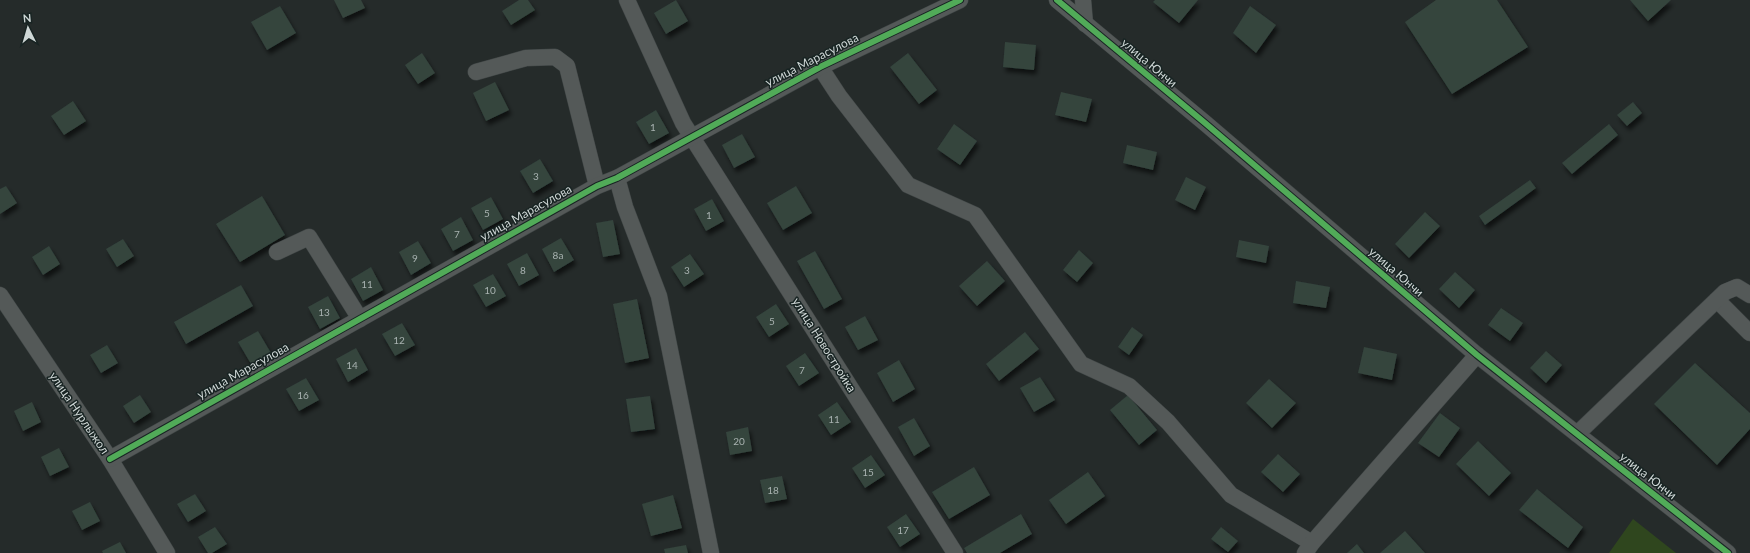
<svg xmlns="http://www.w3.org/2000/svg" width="1750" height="553" viewBox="0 0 1750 553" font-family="Lato,sans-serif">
	<defs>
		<filter id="shadow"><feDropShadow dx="2.5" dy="4.5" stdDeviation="2" flood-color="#0009"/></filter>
	</defs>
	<rect width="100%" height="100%" fill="#252b2a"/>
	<path fill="#2f461e" d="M1633,519l43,34h-67z"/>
	<g fill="#34443d" filter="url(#shadow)">
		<path d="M334,0h27l4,8 -22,10z"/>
		<path d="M519,0h9l7,10 -24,15 -9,-14z"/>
		<path d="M676,0l12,21 -22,13 -12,-21z"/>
		<path d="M1155,0h43l-19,23 -26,-21z"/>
		<path d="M1436,0h61l31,47 -76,47 -47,-72z"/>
		<path d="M1630,0h41l-23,21z"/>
		<path d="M280,6l16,27 -29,17 -16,-28z"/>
		<path d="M1250,6l26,19 -20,28 -23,-20z"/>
		<path d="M1005,42l31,3 -2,25 -31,-3z"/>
		<path d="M422,53l13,20 -17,11 -13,-19z"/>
		<path d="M908,53l29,37 -18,14 -29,-37z"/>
		<path d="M495,82l14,28 -23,11 -13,-28z"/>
		<path d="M1061,92l31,7 -6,23 -31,-7z"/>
		<path d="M73,101l13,20 -22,14 -13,-19z"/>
		<path d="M1633,102l9,11 -15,13 -10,-11z"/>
		<path d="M656,110l13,23 -20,11 -13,-22z"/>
		<path d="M954,124l23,17 -17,24 -23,-16z"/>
		<path d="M1609,124l9,11 -46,39 -10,-11z"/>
		<path d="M742,134l13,23 -21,11 -12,-23z"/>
		<path d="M1127,145l30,7 -4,18 -30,-7z"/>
		<path d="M540,159l13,22 -20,12 -13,-22z"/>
		<path d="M1186,177l20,10 -11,23 -20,-10z"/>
		<path d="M1530,180l6,8 -51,37 -6,-9z"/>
		<path d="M6,186l11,17 -17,11v-25z"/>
		<path d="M796,186l16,27 -29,17 -16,-27z"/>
		<path d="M262,196l23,39 -45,27 -24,-38z"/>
		<path d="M491,197l12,22 -20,11 -12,-22z"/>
		<path d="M712,199l12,22 -18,10 -12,-22z"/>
		<path d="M1425,212l15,14 -31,32 -14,-14z"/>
		<path d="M461,217l12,23 -20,11 -12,-22z"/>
		<path d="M613,220l7,34 -17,3 -7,-34z"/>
		<path d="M561,238l13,22 -20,12 -12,-23z"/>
		<path d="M123,239l11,17 -17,11 -11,-18z"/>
		<path d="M1239,240l30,6 -3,17 -30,-6z"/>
		<path d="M418,241l13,22 -20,12 -12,-23z"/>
		<path d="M49,246l11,18 -17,11 -11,-18z"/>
		<path d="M1079,250l14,13 -16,19 -14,-12z"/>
		<path d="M815,251l27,48 -18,10 -27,-48z"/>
		<path d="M527,253l12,22 -20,11 -12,-22z"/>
		<path d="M690,254l14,20 -20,13 -13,-20z"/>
		<path d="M987,261l18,20 -28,25 -18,-20z"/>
		<path d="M371,267l12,23 -20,11 -12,-22z"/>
		<path d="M1455,272l20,18 -16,18 -20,-19z"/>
		<path d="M493,274l13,22 -20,11 -13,-22z"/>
		<path d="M1296,281l34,6 -4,21 -33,-5z"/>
		<path d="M241,285l12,21 -67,38 -12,-22z"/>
		<path d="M328,296l12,22 -20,11 -12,-22z"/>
		<path d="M637,299l12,59 -24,5 -12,-59z"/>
		<path d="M776,304l13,20 -20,13 -13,-20z"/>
		<path d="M1501,308l22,15 -13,18 -22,-16z"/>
		<path d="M865,316l13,24 -20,10 -13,-23z"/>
		<path d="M402,323l13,22 -20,11 -13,-22z"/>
		<path d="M1132,327l11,8 -14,20 -11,-8z"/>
		<path d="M258,331l13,22 -20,11 -13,-22z"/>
		<path d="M1025,332l14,17 -40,32 -13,-17z"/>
		<path d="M107,345l11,18 -17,10 -11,-18z"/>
		<path d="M1364,347l33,7 -5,26 -34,-7z"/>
		<path d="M356,348l12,22 -20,12 -12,-23z"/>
		<path d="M1546,351l16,14 -16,18 -16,-15z"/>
		<path d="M805,353l14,20 -20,13 -13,-20z"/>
		<path d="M899,360l16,29 -22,13 -16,-29z"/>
		<path d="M1695,363l55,50v16l-33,36 -63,-61z"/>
		<path d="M1040,377l15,23 -21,12 -14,-24z"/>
		<path d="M306,378l13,22 -20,11 -13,-22z"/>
		<path d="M1269,379l27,24 -24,25 -26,-25z"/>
		<path d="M140,395l11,17 -17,11 -11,-17z"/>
		<path d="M1128,395l29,35 -18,15 -29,-35z"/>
		<path d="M650,396l5,33 -24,3 -5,-33z"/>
		<path d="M32,402l9,20 -18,9 -9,-20z"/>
		<path d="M837,402l14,20 -20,13 -13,-20z"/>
		<path d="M1440,413l20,15 -21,29 -21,-14z"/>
		<path d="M914,418l16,28 -16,10 -16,-29z"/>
		<path d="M748,427l4,24 -22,4 -4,-23z"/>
		<path d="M1478,441l33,32 -22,23 -33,-32z"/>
		<path d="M59,448l10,19 -19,9 -9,-19z"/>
		<path d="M1278,454l22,20 -17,18 -22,-20z"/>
		<path d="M871,455l14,20 -20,13 -13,-20z"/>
		<path d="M974,467l16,28 -41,24 -17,-27z"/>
		<path d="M1088,472l17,24 -39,28 -17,-24z"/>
		<path d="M782,476l5,23 -22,4 -5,-23z"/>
		<path d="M1537,489l46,38 -15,21 -49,-38z"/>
		<path d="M195,494l11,17 -18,11 -11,-18z"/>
		<path d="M673,495l9,33 -31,8 -9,-32z"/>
		<path d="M90,502l10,19 -18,9 -10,-19z"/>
		<path d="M906,514l14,20 -20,13 -13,-20z"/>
		<path d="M1021,514l11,20 -32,19h-33l-3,-5z"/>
		<path d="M215,527l12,17 -15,9h-4l-10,-16z"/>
		<path d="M1221,527l17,14 -10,11 -17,-13z"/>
		<path d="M1405,531l20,22h-45z"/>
		<path d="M120,542l6,11h-23l-1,-2z"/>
		<path d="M1357,544l7,9h-17z"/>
		<path d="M686,545l2,8h-23l-1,-4z"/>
	</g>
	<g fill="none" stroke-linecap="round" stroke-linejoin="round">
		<defs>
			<g id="street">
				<path d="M627,0l56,123 272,430"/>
				<path d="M1057,0l148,123 272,232 251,198"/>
				<path d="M1083,0l2,24"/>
				<path d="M820,67l19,29 69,89 67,30 106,149 48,22 39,36 63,73 81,48"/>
				<path d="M476,72l50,-14 29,-1 12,9 30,120"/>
				<path d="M617,178l8,29 34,89 52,257"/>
				<path d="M277,252l32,-15 51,82"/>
				<path d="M0,295l110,164 57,94"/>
				<path d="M1717,300l33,33"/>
				<path d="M1577,434l148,-142 12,-5 13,8"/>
				<path d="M110,459l487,-273 20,-8 203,-111 140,-67"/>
				<path d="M1305,553l7,-10 165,-188"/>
			</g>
		</defs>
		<use href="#street" stroke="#404646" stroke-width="17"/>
		<use href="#street" stroke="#545958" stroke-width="16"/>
		<defs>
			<g id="cycleway">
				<path d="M1057,0l148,123 272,232 251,198"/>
				<path d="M110,459l487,-273 20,-8 203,-111 140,-67"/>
			</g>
		</defs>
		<use href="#cycleway" stroke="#182423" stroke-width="8"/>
		<use href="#cycleway" stroke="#51ab58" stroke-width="6"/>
	</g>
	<g text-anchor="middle" stroke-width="3" stroke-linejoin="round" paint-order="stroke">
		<g font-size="10" fill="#a8b2b0">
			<text x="653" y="131">1</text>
			<text x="536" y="180">3</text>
			<text x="487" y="217">5</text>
			<text x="709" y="219">1</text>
			<text x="457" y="238">7</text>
			<text x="558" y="259">8а</text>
			<text x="415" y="262">9</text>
			<text x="523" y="274">8</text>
			<text x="687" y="274">3</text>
			<text x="367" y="288">11</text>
			<text x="490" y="294">10</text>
			<text x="324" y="316">13</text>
			<text x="772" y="325">5</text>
			<text x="399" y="344">12</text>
			<text x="352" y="369">14</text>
			<text x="802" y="374">7</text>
			<text x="303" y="399">16</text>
			<text x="834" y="423">11</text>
			<text x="739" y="445">20</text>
			<text x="868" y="476">15</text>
			<text x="773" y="494">18</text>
			<text x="903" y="534">17</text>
		</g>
		<g font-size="12" fill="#cfd7d6" stroke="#182423">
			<text transform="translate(812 60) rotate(-27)" y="4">улица Марасулова</text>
			<text transform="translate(1149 63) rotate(40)" y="4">улица Юнчи</text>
			<text transform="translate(526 213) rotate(-29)" y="4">улица Марасулова</text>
			<text transform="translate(1396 272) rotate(41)" y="4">улица Юнчи</text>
			<text transform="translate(824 345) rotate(58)" y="4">улица Новостройка</text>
			<text transform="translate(243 371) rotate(-29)" y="4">улица Марасулова</text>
			<text transform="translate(79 413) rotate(56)" y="4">улица Нурлыжол</text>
			<text transform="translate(1648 476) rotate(38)" y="4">улица Юнчи</text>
		</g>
	</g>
	<g transform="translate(28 28) rotate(355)" stroke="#182423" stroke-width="3" paint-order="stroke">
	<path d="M0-3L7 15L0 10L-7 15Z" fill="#cfd7d6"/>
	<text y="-6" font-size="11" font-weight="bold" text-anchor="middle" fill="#cfd7d6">N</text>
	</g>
</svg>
